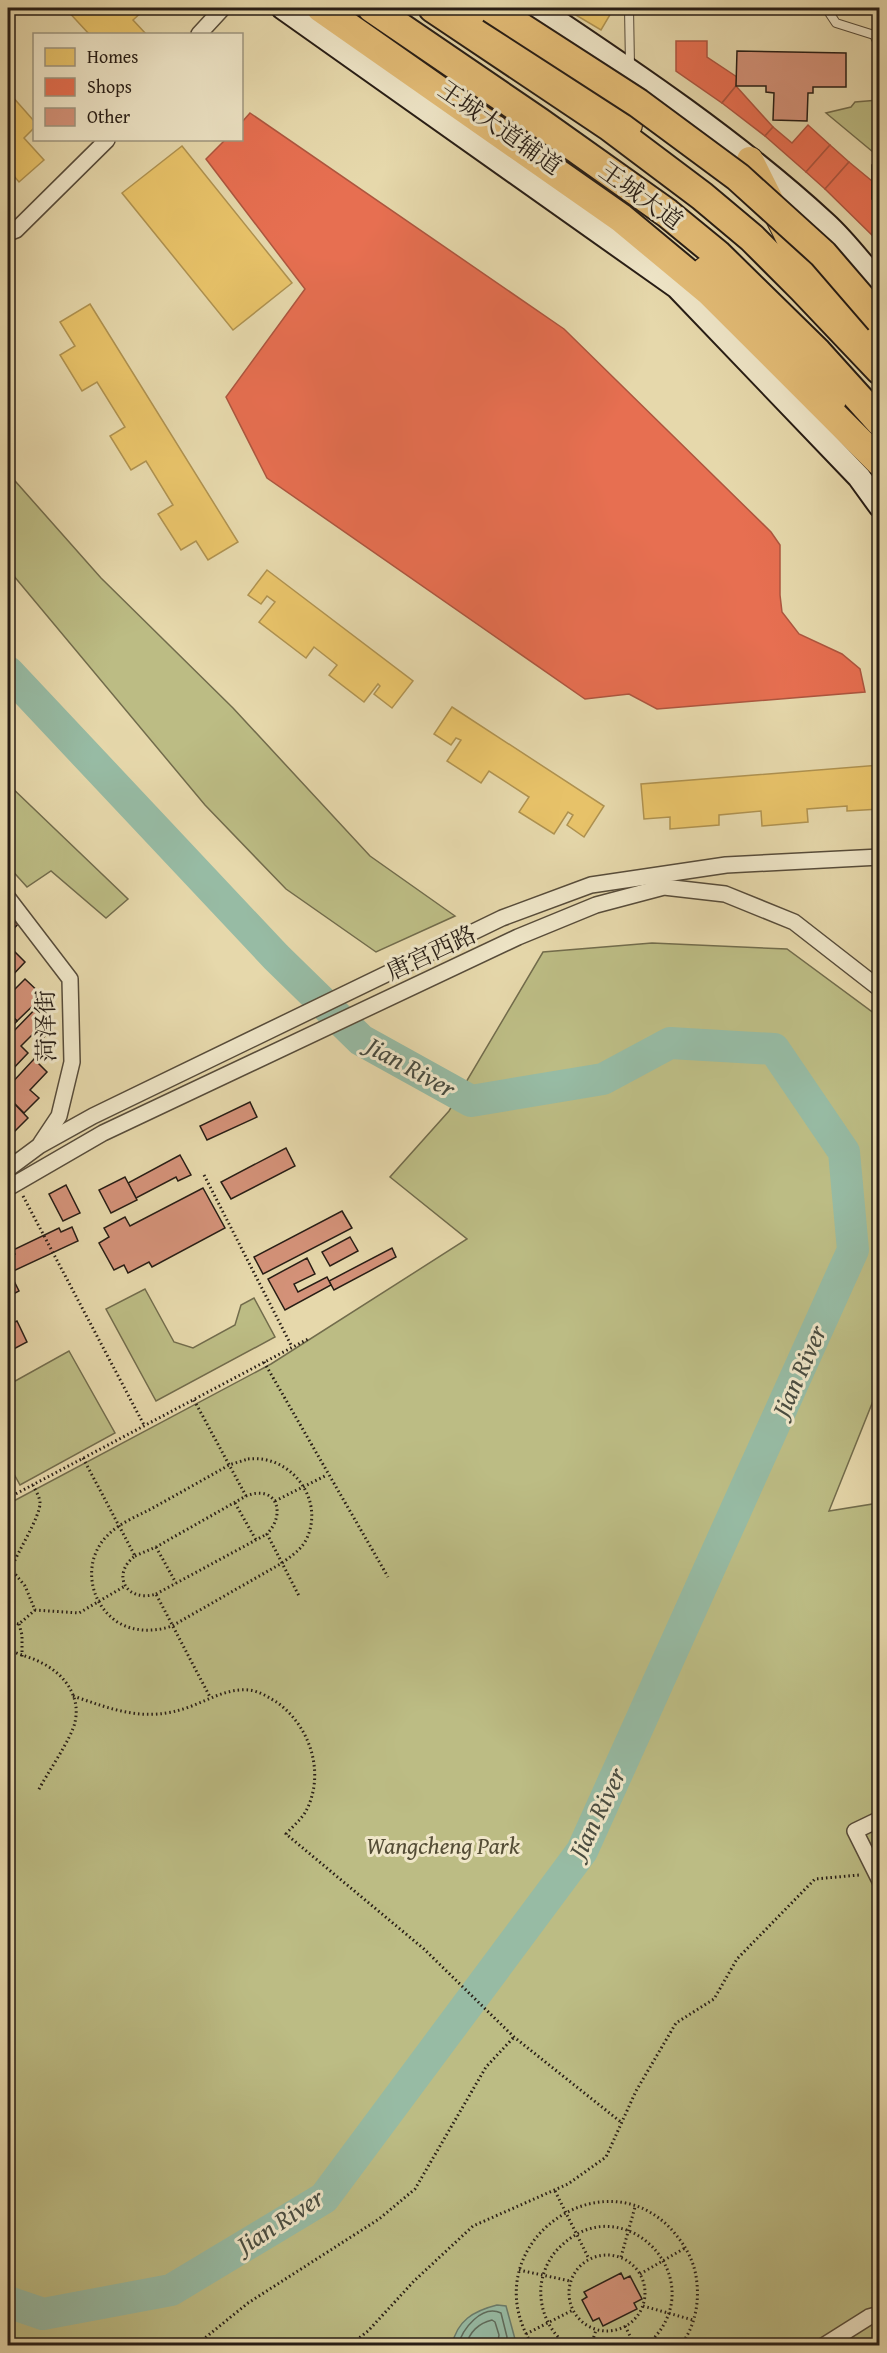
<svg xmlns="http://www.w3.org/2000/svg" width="887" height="2353" viewBox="0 0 887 2353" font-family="'Gentium Book Plus','Noto Serif SC',serif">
	<rect width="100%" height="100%" fill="#e6d8ab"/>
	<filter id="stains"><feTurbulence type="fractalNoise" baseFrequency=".00333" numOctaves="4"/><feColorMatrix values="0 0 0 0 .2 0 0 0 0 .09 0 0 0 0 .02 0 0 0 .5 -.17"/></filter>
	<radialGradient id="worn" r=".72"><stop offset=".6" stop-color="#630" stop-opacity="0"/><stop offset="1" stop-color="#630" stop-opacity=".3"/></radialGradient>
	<g fill="#bcbc84" stroke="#726c4c" stroke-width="1.5">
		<path d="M879,100h1l-1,57 -53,-44 25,-6 4,-5z"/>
		<path d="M8,473l93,105 132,130 137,148 85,60 -79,36 -90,-63 -81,-84 -197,-236z"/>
		<path d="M8,784l120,115 -22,19 -55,-47 -24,16 -19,-21z"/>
		<path d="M652,943l135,6 92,68v369l-50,125 50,-8v842l-871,1v-842l263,-140 196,-125 -77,-62 59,-66 94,-159z"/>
		<path d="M145,1289l29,53 19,6 42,-23 6,-20 13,-7 21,39 -119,64 -50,-92z"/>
		<path d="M69,1351l46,82 -95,52 -12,-22v-78z"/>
	</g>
	<path fill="#97bba4" stroke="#6a7c6b" stroke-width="1.5" d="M497,2305l9,1 9,33 -6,6h-57c5,-24 21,-34 45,-40z"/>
	<g fill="#e9c46a" stroke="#af9250" stroke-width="1.5">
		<path d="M65,8h77l2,2 -11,10 13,14h-57z"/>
		<path d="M564,8h50l-13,22z"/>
		<path d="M11,95l23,26v7l-10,10 20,22 -25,22 -11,-13v-72z"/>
		<path d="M182,146l110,137 -59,47 -111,-137z"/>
		<path d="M90,304l148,238 -30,18 -12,-19 -15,9 -23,-36 15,-9 -27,-44 -15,9 -21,-34 15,-9 -28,-45 -15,9 -22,-36 15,-9 -15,-24z"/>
		<path d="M267,570l146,111 -21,27 -18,-14 6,-8 -2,-2 -14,18 -35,-27 8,-10 -23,-18 -8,11 -47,-36 16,-20 -8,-6 -6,8 -13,-9z"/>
		<path d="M452,707l152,99 -20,31 -17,-12 6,-10 -5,-3 -14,22 -35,-22 10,-15 -40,-26 -8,12 -34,-22 14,-21 -5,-2 -5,7 -17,-11z"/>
		<path d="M880,765v44l-33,2v-5l-40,3 1,13 -46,4 -1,-15 -42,4v10l-49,4v-12l-26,2 -3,-35z"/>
	</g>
	<g fill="#e76f51" stroke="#ad563f" stroke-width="1.5">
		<path d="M676,41h31v16l30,20 -1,9 -14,17 -46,-32z"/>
		<path d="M736,86l37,41 -8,9 -43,-33z"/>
		<path d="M250,113l314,216 207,203 9,13v50l2,17 17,22 43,20 18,15 5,23 -208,17 -28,-15 -44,5 -318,-221 -41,-81 79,-108 -99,-130 19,-19h17v-18z"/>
		<path d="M808,125l22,20 -24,27 -41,-36 8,-9 19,16z"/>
		<path d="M830,145l19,17 -24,27 -19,-17z"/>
		<path d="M849,162l23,19v18l8,9v35l-55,-54z"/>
	</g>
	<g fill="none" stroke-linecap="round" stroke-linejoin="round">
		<g stroke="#5f6c5c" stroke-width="1.5">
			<path d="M458,2346c4,-17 24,-42 43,-33l6,24 -2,9"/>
			<path d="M466,2346c3,-14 13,-23 26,-26l3,2 4,13 -2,11"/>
		</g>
		<path stroke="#97bba4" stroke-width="32" d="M8,672l268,285 85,83 110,61 132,-22 67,-36 104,6 70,103 9,98 -271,601 -258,347 -153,92 -128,24 -35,-12"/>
	</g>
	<g fill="#d49279" stroke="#271d15" stroke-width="1.5">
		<path d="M737,51l109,2v34h-33v6h-5l-1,28 -34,-1 1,-27 -8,-1v-6h-30z"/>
		<rect x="872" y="165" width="8" height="34"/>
		<path d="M8,914l10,10 -10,11z"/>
		<path d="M8,945l17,17 -17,18z"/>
		<path d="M25,979l18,17 -26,25 -9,-9v-16z"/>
		<path d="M45,999l4,33 -7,7 -7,-7 -14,14 7,7 -20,21v-37z"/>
		<path d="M8,1012l9,9 -9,10z"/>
		<path d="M34,1059l13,13 -17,18 9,8 -15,15 -16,-16v-10z"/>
		<path d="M8,1097l20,21 -20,20z"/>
		<path d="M250,1102l7,15 -50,23 -7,-14z"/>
		<path d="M286,1148l9,18 -64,33 -10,-17z"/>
		<path d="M180,1155l11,20 -13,6 -2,-4 -40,21 -8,-15z"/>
		<path d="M125,1177l12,23 -26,13 -12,-23z"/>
		<path d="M66,1185l14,28 -17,8 -14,-27z"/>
		<path d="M203,1188l22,40 -73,39 -3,-5 -21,11 -4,-8 -10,5 -15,-27 10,-6 -5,-9 21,-11 5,9z"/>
		<path d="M342,1211l10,17 -89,46 -9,-17z"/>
		<path d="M72,1227l6,14 -69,32 -1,-16 7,-3 -2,-4 46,-22 2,4z"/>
		<path d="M350,1237l8,14 -28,15 -8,-14z"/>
		<path d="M392,1248l4,9 -62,33 -5,-9z"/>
		<path d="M307,1258l8,16 -21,10 4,8 29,-15 4,8 -46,25 -17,-31z"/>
		<path d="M12,1277l7,14 -11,6v-18z"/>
		<path d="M17,1321l10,21 -19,10v-27z"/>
		<path d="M621,2273l3,6 6,-3 12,23 -8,4 3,6 -34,17 -4,-8 -6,3 -11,-21 5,-3 -3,-5z"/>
	</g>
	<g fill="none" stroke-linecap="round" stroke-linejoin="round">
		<defs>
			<g id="lane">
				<path d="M629,8l1,58"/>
				<path d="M826,8l10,15 38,12 6,12"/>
			</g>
			<g id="street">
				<path d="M199,34l24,-26"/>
				<path d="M8,233l8,-3 91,-90"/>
				<path d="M8,898l62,81 2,83 -13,54 -18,27"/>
				<path d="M8,1169l31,-23 54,-30 409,-198 89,-33 135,-20 154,-8"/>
				<path d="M8,1188l95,-55 415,-196 78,-32 68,-18 61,7 69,28 86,67"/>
				<path d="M880,1819l-25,12 25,50"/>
				<path d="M823,2346l46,-29 11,-3"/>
			</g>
			<g id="secondary">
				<path d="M283,8l394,279 182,190 21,29"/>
				<path d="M537,8c99,66 200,134 288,215 20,18 37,41 55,62"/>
			</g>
			<g id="primary">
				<path d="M464,8l78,52 87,65"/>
				<path d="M750,160l56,112"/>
				<path d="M796,263l84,81"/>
				<path d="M705,270l62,54 36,38 30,38"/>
			</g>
			<g id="highway">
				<path d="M321,8l300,210 89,74 170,170"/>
				<path d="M372,8l167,114 128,91 50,41 100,98 63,70"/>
				<path d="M433,8l176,118 93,70 50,42 51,51 77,81"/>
			</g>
		</defs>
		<use href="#lane" stroke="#574c3a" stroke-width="10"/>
		<use href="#street" stroke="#574c3a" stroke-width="18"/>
		<use href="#secondary" stroke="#271d15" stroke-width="26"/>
		<use href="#primary" stroke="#271d15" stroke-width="28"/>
		<use href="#highway" stroke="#271d15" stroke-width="32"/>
		<g stroke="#271d15" stroke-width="3" stroke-dasharray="1.5 3" stroke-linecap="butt">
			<path d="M204,1175l88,172"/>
			<path d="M23,1196l121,229"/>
			<path d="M264,1362l124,215"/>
			<path d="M194,1400l52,96"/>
			<path d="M83,1458l52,98c-25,19 -8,47 21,38l54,103"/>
			<path d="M248,1459c43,-5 78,41 58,81 -6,11 -15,16 -24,23l-110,63c-20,7 -45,6 -61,-9 -23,-20 -27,-58 -4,-81 11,-12 28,-19 42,-26 27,-15 54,-30 80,-45z"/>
			<path d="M33,1485c2,5 7,12 7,18 0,14 -23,50 -29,66l14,17 10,24 44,3 46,-27"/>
			<path d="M8,1498l300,-159"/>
			<path d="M275,1501l52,-26"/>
			<path d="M235,1503l21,37"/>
			<path d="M156,1547l20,36"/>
			<path d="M135,1556l21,-9 90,-51c30,-12 41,17 21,38l32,62"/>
			<path d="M156,1594l111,-60"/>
			<path d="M8,1622l11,2 16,-14"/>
			<path d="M19,1624l3,11v22"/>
			<path d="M8,1649c11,6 23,8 34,14 22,11 39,33 33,59 -3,16 -29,53 -37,69"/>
			<path d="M73,1696c41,14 73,27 116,11 20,-7 38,-19 60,-17 10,1 21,8 29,13 32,24 47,69 29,106 -4,9 -14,17 -21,25l138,115 90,88 108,86"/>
			<path d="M555,2191l34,68"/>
			<circle cx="607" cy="2293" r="38"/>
			<path d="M621,2257l14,-50"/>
			<path d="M519,2270l51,11"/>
			<path d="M640,2274l45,-26"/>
			<path d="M643,2306l50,14"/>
			<path d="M625,2326l10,20"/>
			<path d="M526,2334l47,-24"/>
			<path d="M195,2346l53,-43 131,-84 36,-30 71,-122 28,-30"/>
			<path d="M349,2346l19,-15 46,-50 59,-55 95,-42 38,-27 30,-66 40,-68 38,-24 23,-40 78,-80 44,-4"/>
			<path d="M533,2346c-63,-98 67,-193 138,-117 12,13 22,29 25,47 4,24 0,50 -16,70"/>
			<path d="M568,2346c-19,-14 -29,-37 -27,-60 2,-16 9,-30 20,-40 64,-62 157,37 85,100"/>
			<path d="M591,2346l5,-16"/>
		</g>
		<use href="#lane" stroke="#efe6c8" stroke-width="8"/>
		<use href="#street" stroke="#efe6c8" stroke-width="15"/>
		<use href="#secondary" stroke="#efe6c8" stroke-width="22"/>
		<use href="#primary" stroke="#e3bc76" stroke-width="26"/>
		<use href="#highway" stroke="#e3bc76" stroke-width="28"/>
		<defs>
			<path id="highway-bridge" d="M491,8l147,95 100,74 85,77 57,66"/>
		</defs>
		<use href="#highway-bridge" stroke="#271d15" stroke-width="32" stroke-linecap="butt"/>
		<use href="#highway-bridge" stroke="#e3bc76" stroke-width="28"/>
	</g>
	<g text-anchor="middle" stroke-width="6" stroke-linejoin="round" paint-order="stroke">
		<g font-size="24" fill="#271d15" stroke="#efe6c8">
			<text transform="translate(500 128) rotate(35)" y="8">王城大道辅道</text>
			<text transform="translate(641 196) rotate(36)" y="8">王城大道</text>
			<text transform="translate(431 953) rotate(-25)" y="8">唐宫西路</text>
			<text transform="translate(46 1026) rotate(-91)" y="8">菏泽街</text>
		</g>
		<g font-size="24" font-style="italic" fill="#544d36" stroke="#efe6c8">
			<text x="443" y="1854">Wangcheng Park</text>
		</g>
		<g font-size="26" font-style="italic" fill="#494c40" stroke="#efe6c8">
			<text transform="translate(411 1067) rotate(29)" y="9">Jian River</text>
			<text transform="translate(799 1371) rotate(-66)" y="9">Jian River</text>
			<text transform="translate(597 1813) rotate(-64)" y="9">Jian River</text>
			<text transform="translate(280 2221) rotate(-33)" y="9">Jian River</text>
		</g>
	</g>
	<rect width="887" height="2353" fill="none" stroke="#e6d8ab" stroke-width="30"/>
	<rect x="9" y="9" width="869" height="2335" fill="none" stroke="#271d15" stroke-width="3"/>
	<rect x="15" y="15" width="857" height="2323" fill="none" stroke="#271d15" stroke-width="1.5"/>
	<rect x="33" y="33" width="210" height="108" fill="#efe6c8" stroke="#9f9680" stroke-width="1.5"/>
	<rect x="45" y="48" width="30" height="18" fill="#e9c46a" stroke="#9f9680" stroke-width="1.5"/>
	<text x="87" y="63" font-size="18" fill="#271d15">Homes</text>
	<rect x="45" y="78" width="30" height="18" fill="#e76f51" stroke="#9f9680" stroke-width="1.5"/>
	<text x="87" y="93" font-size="18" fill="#271d15">Shops</text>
	<rect x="45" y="108" width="30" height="18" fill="#d49279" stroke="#9f9680" stroke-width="1.5"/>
	<text x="87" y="123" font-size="18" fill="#271d15">Other</text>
	<rect width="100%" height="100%" filter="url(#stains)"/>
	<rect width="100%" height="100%" fill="url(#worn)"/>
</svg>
